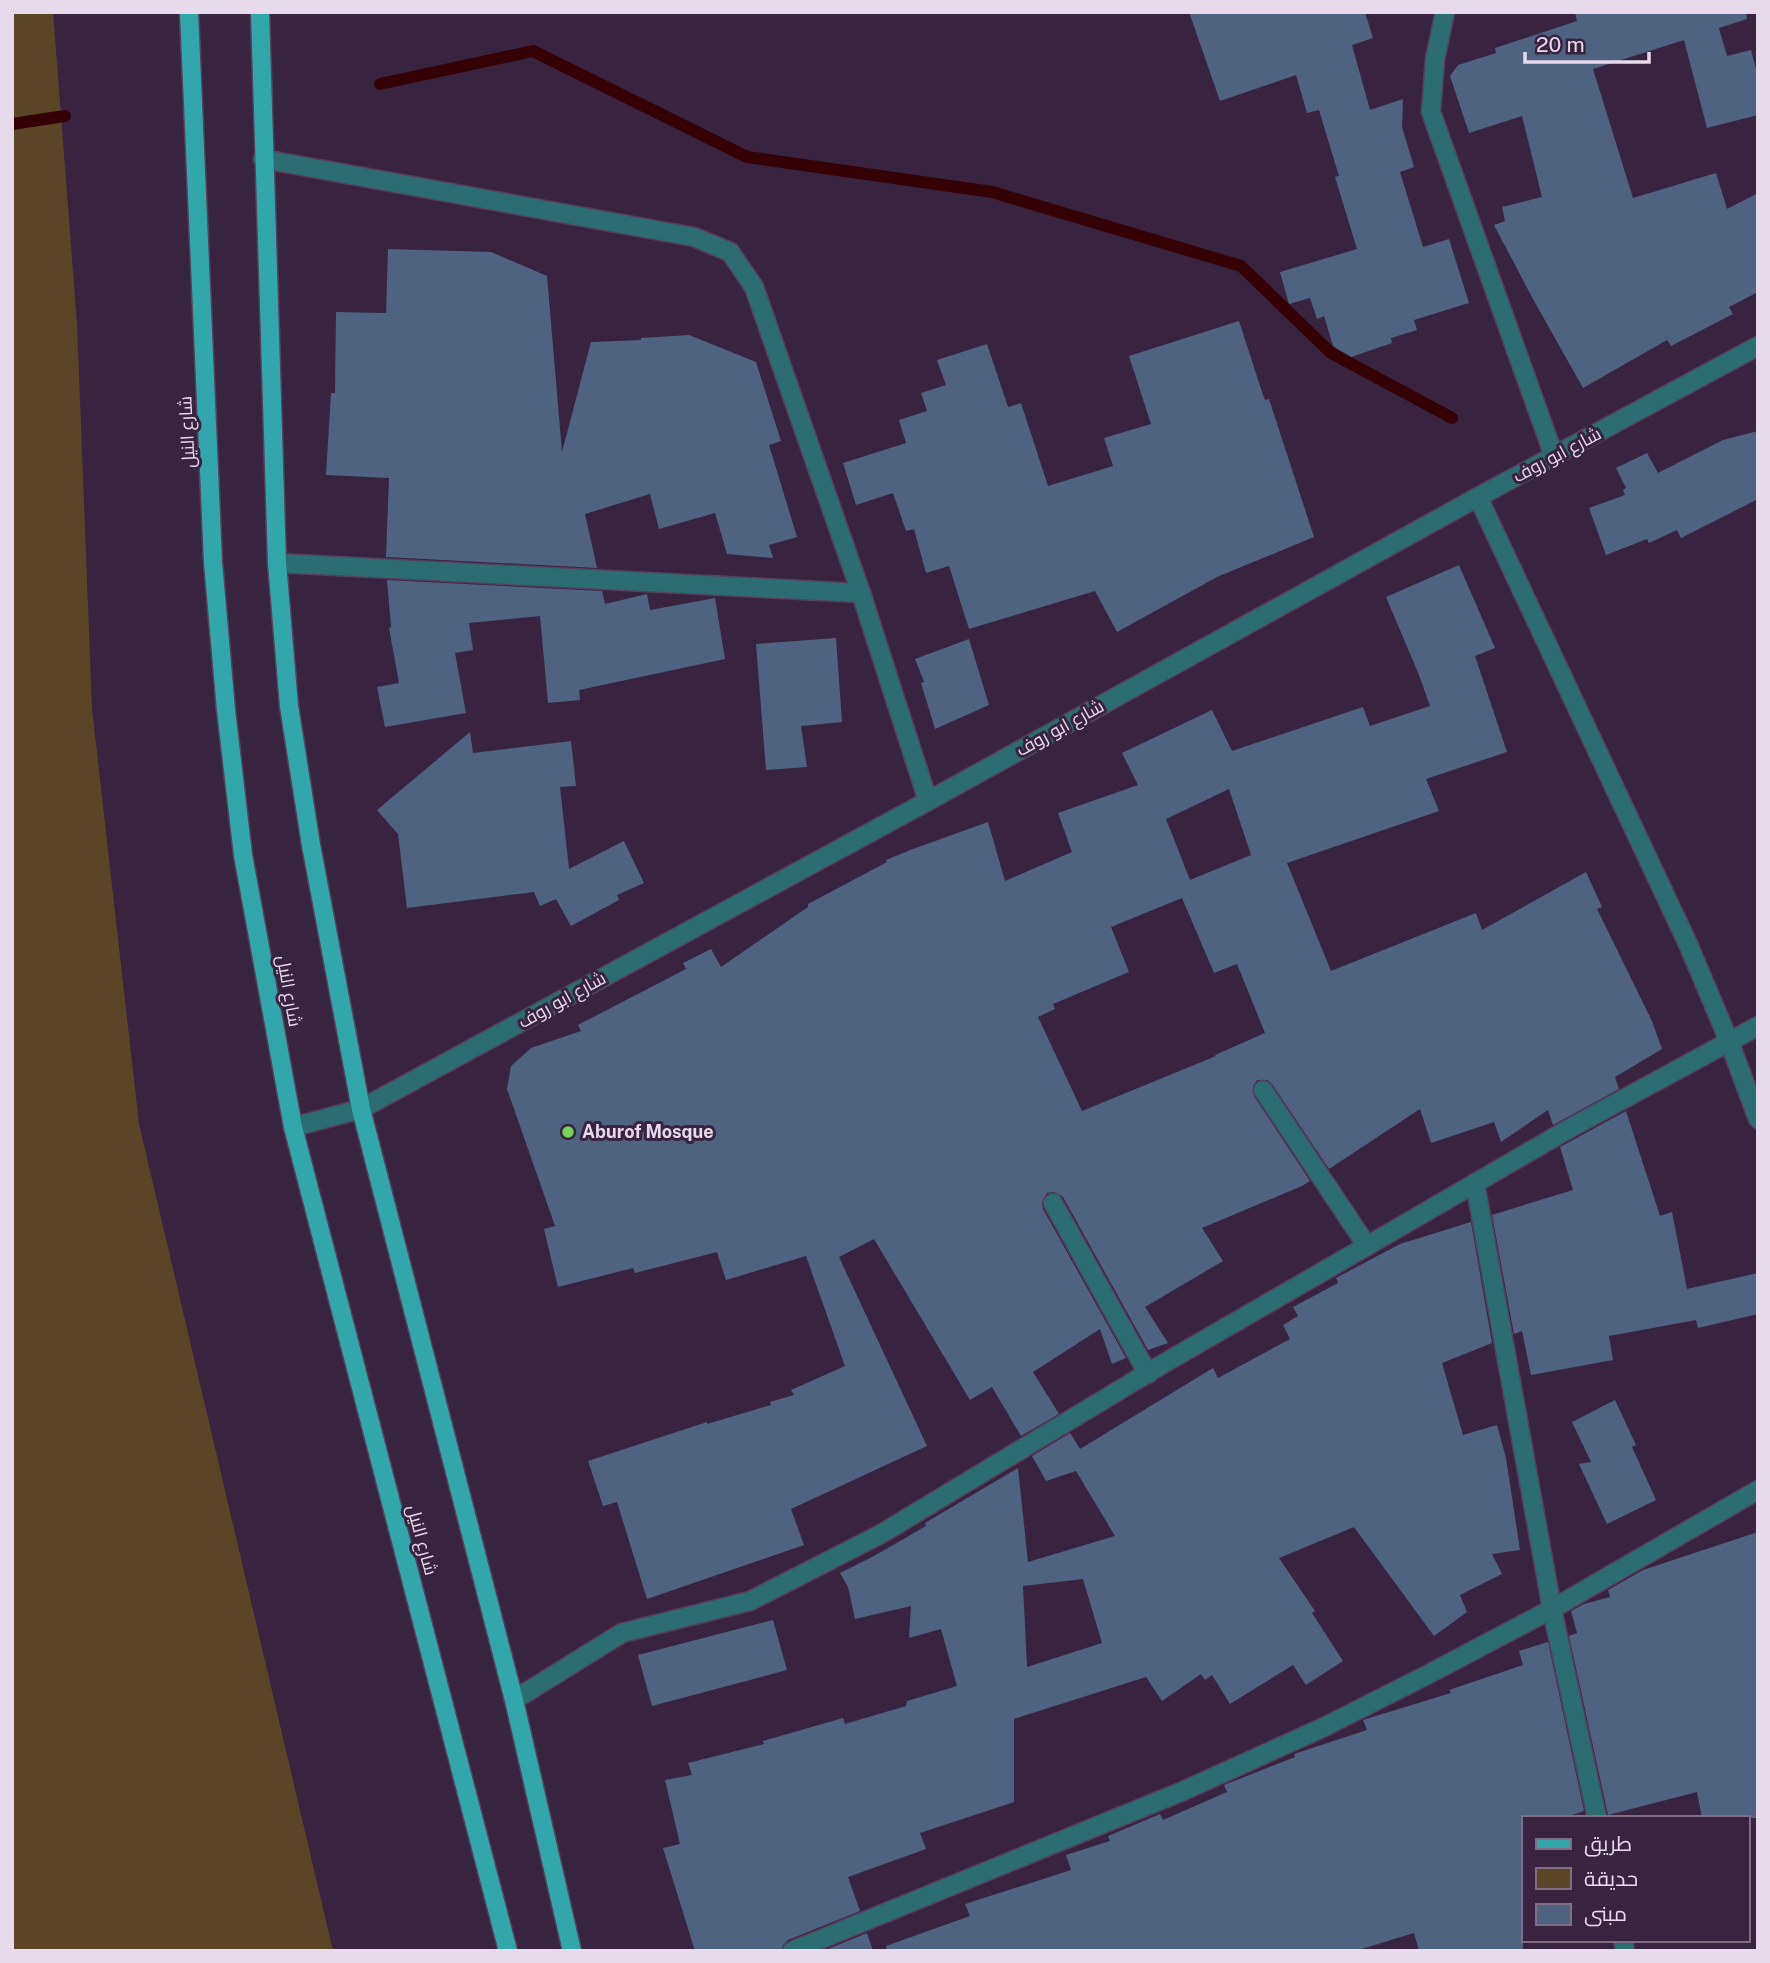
<svg xmlns="http://www.w3.org/2000/svg" width="1770" height="1963" viewBox="0 0 1770 1963" font-family="'Public Sans',Cairo,sans-serif">
	<rect width="100%" height="100%" fill="#39243f"/>
	<path fill="#5a4626" d="M12,12h41l24,312 15,385 47,415 194,827h-321z"/>
	<g fill="none" stroke-linecap="round" stroke-linejoin="round">
		<g stroke="#340006" stroke-width="12">
			<path d="M380,84l153,-33 214,106 245,35 249,74 90,87 121,65"/>
			<path d="M12,124l53,-8"/>
		</g>
	</g>
	<g fill="#4f6381" fill-rule="evenodd">
		<path d="M1189,12h176l8,26 -21,7 18,65 33,-11 -1,28 12,40 -14,5 23,75 26,-8 20,64 -55,17 3,10 -26,8 1,5 -41,14 -18,-11 -9,-30 -7,3 -7,-21 -21,6 -9,-32 77,-23 -22,-72 4,-1 -20,-66 -12,3 -11,-38 -76,26z"/>
		<path d="M1575,12h171l1,7 -28,9 8,28 24,-6 7,26v39l-51,13 -23,-88 -91,29 40,129 83,-25 11,36 31,-16v99l-29,15 4,7 -62,32 -4,-6 -84,48 -50,-89 -39,-74 11,-4 -3,-14 40,-10 -20,-81 -53,17 -19,-57 8,-11 38,-12 -1,-5 82,-27z"/>
		<path d="M388,249l103,3 56,24 15,176 29,-110 50,-2v-2l48,-3 67,27 25,79 -12,4 28,92 -28,8 4,13 -46,-4 -12,-41 -56,16 -9,-35 -65,20 12,54 -211,-11 3,-79 -63,-3 5,-82h4l1,-81 50,1z"/>
		<path d="M1239,321l24,74 2,5 4,-1 45,138 -97,40 -100,55 -22,-41 -126,38 -20,-63 -23,7 -12,-44 -8,2 -13,-38 -37,12 -13,-42 63,-20 -7,-23 28,-9 -6,-18 25,-8 -9,-25 50,-16 21,63 13,-4 27,83 65,-20 -9,-28 47,-14 -22,-68z"/>
		<path d="M1758,431v68l-77,39 -4,-8 -28,13 -2,-4 -41,16 -17,-47 36,-13 -2,-5 3,-2 -10,-20 31,-15 11,20 65,-33z"/>
		<path d="M1459,565l36,83 -20,8 32,96 -81,27 13,32 -152,52 44,108 145,-58 6,17 104,-58 16,35 -5,2 55,112 10,28 -47,28 4,12 -66,36 -5,-15 -47,32 -7,-20 -63,21 -11,-34 -91,60 -57,-85 -5,-4h-10l-4,6 1,10 56,85 -8,5 -100,42 21,33 -78,46 23,36 -20,7 -85,-153 -9,-5 -7,1 -5,9 1,7 83,149 -14,6 -12,-35 -67,43 26,42 -38,22 -29,-49 -22,13 -96,-161 -35,18 88,189 -136,63 13,36 -157,54 -30,-97 -14,4 -15,-45 119,-39v2l64,-19 -1,-3 24,-7 -3,-5 54,-24 -39,-110 -80,24 -9,-28 -82,21 -2,-5 -75,19 -14,-58 11,-3 -48,-137 4,-23 20,-18 50,-17 -3,-6 108,-56 -3,-6 28,-14 10,18 87,-60v-3l79,-42 -1,-2 27,-11 75,-27 17,59 67,-29 -14,-39 80,-28 -16,-32 90,-43 20,41 131,-44 7,19 60,-20 -11,-31 -33,-78zM1229,789l22,66 -61,25 -24,-61zM1182,898l32,75 23,-9 28,69 -50,22 1,1 -134,55 -44,-94 17,-8 -2,-5 76,-32 -18,-45z"/>
		<path d="M387,580l215,11 3,13 42,-10 3,16 65,-12 10,61 -146,31 1,10 -32,3 -8,-87 -71,7 4,27 -18,3 11,60 -81,14 -8,-40 22,-4 -10,-55 2,-1z"/>
		<path d="M836,638l6,84 -41,4 6,41 -41,3 -10,-126z"/>
		<path d="M969,639l20,66 -54,24 -14,-46 3,-1 -9,-23z"/>
		<path d="M470,732l3,21 98,-12 5,45 -16,1 9,82 55,-28 20,42 -27,12 2,5 -48,26 -15,-27 -16,7 -6,-14 -127,16 -9,-74 -21,-24z"/>
		<path d="M1626,1111l34,105 12,-4 15,77 71,-16v41l-60,14 -2,-8 -87,16 4,24 -82,15 -9,-44 -8,3 -22,-119 81,-25 -13,-43z"/>
		<path d="M1471,1222l21,121 -50,20 21,72 34,-10 9,33 14,92 -28,4 10,20 -42,21 7,17 -33,24 -80,-109 -75,31 36,53 -3,2 31,48 -37,24 -13,-20 -63,39 -18,-29 -7,5 -4,-6 -39,27 -16,-24 -132,42v83l-94,31 6,16 -78,28 12,34 -72,29 -5,5 -2,6h-86l-32,-103 17,-4 -15,-64 27,-5 -4,-12 76,-19 -1,-3 80,-23 2,6 61,-18 1,-5 50,-15 -16,-57 -32,9 2,-32 -56,13 -7,-32 -8,-14 34,-17 52,-30 -1,-3 93,-55 10,94 87,-26 -39,-65 -30,10 -14,-25 38,-23 10,16 133,-81 5,10 72,-39 -7,-14 15,-9 -5,-9 45,-24 -2,-5 64,-34zM1083,1579l19,64 -75,24 -4,-81z"/>
		<path d="M1615,1400l21,45 -4,2 24,53 -49,24 -28,-60 12,-2 -19,-40z"/>
		<path d="M1758,1532v286h-56l-5,-26 -89,23 -39,-179 8,-3 -6,-22 13,-7 26,-7 -2,-7 35,-20z"/>
		<path d="M773,1620l14,50 -135,36 -14,-51z"/>
		<path d="M1548,1642l36,169 -21,7h-40v133h-104l-5,-18 -59,18h-468l-1,-5 84,-30 -5,-12 106,-34 -5,-15 44,-14 -2,-5 52,-22 3,6 64,-28 -3,-7 71,-28 -1,-3 73,-24 -4,-10 3,-1 85,-26 -2,-3 74,-25 -4,-14z"/>
		<path d="M867,1933l6,18h-50z"/>
	</g>
	<g fill="none" stroke-linecap="round" stroke-linejoin="round">
		<defs>
			<g id="minor">
				<path d="M1445,12l-10,47 -4,53 123,344"/>
				<path d="M263,159l431,78 36,15 24,35 107,306 67,208"/>
				<path d="M1478,497l210,447 41,97 29,78"/>
				<path d="M277,563l584,30"/>
				<path d="M1263,1090l104,156"/>
				<path d="M293,1127l68,-18 567,-308 550,-304 280,-151"/>
				<path d="M1475,1183l77,426 45,209"/>
				<path d="M1053,1203l95,171"/>
				<path d="M514,1700l108,-67 128,-32 131,-67 280,-169 206,-119 205,-119 186,-101"/>
				<path d="M1623,1940l2,11"/>
				<path d="M792,1951l391,-160 139,-63 103,-52 127,-67 206,-119"/>
			</g>
			<g id="major">
				<path d="M189,12l24,550 13,148 17,145 50,272 215,824"/>
				<path d="M260,12l17,551 12,143 22,139 50,264 153,591 58,251"/>
			</g>
		</defs>
		<use href="#minor" stroke="#55415b" stroke-width="21"/>
		<use href="#major" stroke="#55415b" stroke-width="21"/>
		<use href="#minor" stroke="#2b6d70" stroke-width="18"/>
		<use href="#major" stroke="#32a7ab" stroke-width="18"/>
	</g>
	<circle fill="#76d25a" stroke="#39243f" stroke-width="2.5" cx="568" cy="1132" r="7"/>
	<g text-anchor="middle" stroke-width="6" stroke-linejoin="round" paint-order="stroke">
		<g font-size="18" fill="#e7daeb" stroke="#39243f">
			<text transform="translate(187 432) rotate(-93)" y="6">شارع النيل</text>
			<text transform="translate(1557 455) rotate(-28)" y="6">شارع ابو روف</text>
			<text transform="translate(1060 728) rotate(-29)" y="6">شارع ابو روف</text>
			<text transform="translate(289 991) rotate(80)" y="6">شارع النيل</text>
			<text transform="translate(562 1000) rotate(-29)" y="6">شارع ابو روف</text>
			<text transform="translate(422 1540) rotate(75)" y="6">شارع النيل</text>
		</g>
		<g font-size="18" font-weight="bold" fill="#e7daeb" stroke="#39243f" text-anchor="start">
			<text x="582" y="1138">Aburof Mosque</text>
		</g>
	</g>
	<rect width="1770" height="1963" fill="none" stroke="#e7daeb" stroke-width="28"/>
	<rect x="1522" y="1816" width="228" height="126" fill="#39243f" stroke="#7f6d84" stroke-width="2"/>
	<rect x="1536" y="1839" width="35" height="10" fill="#32a7ab" stroke="#7f6d84" stroke-width="2"/>
	<text x="1584" y="1851" font-size="21" fill="#e7daeb">طريق</text>
	<rect x="1536" y="1868" width="35" height="21" fill="#5a4626" stroke="#7f6d84" stroke-width="2"/>
	<text x="1584" y="1886" font-size="21" fill="#e7daeb">حديقة</text>
	<rect x="1536" y="1904" width="35" height="21" fill="#4f6381" stroke="#7f6d84" stroke-width="2"/>
	<text x="1584" y="1921" font-size="21" fill="#e7daeb">مبنى</text>
	<path d="M1525 52v10h124v-10" fill="none" stroke="#e7daeb" stroke-width="3.5"/>
	<text x="1536" y="52" font-size="21" fill="#e7daeb" stroke="#39243f" stroke-width="5" paint-order="stroke">20 m</text>
</svg>
